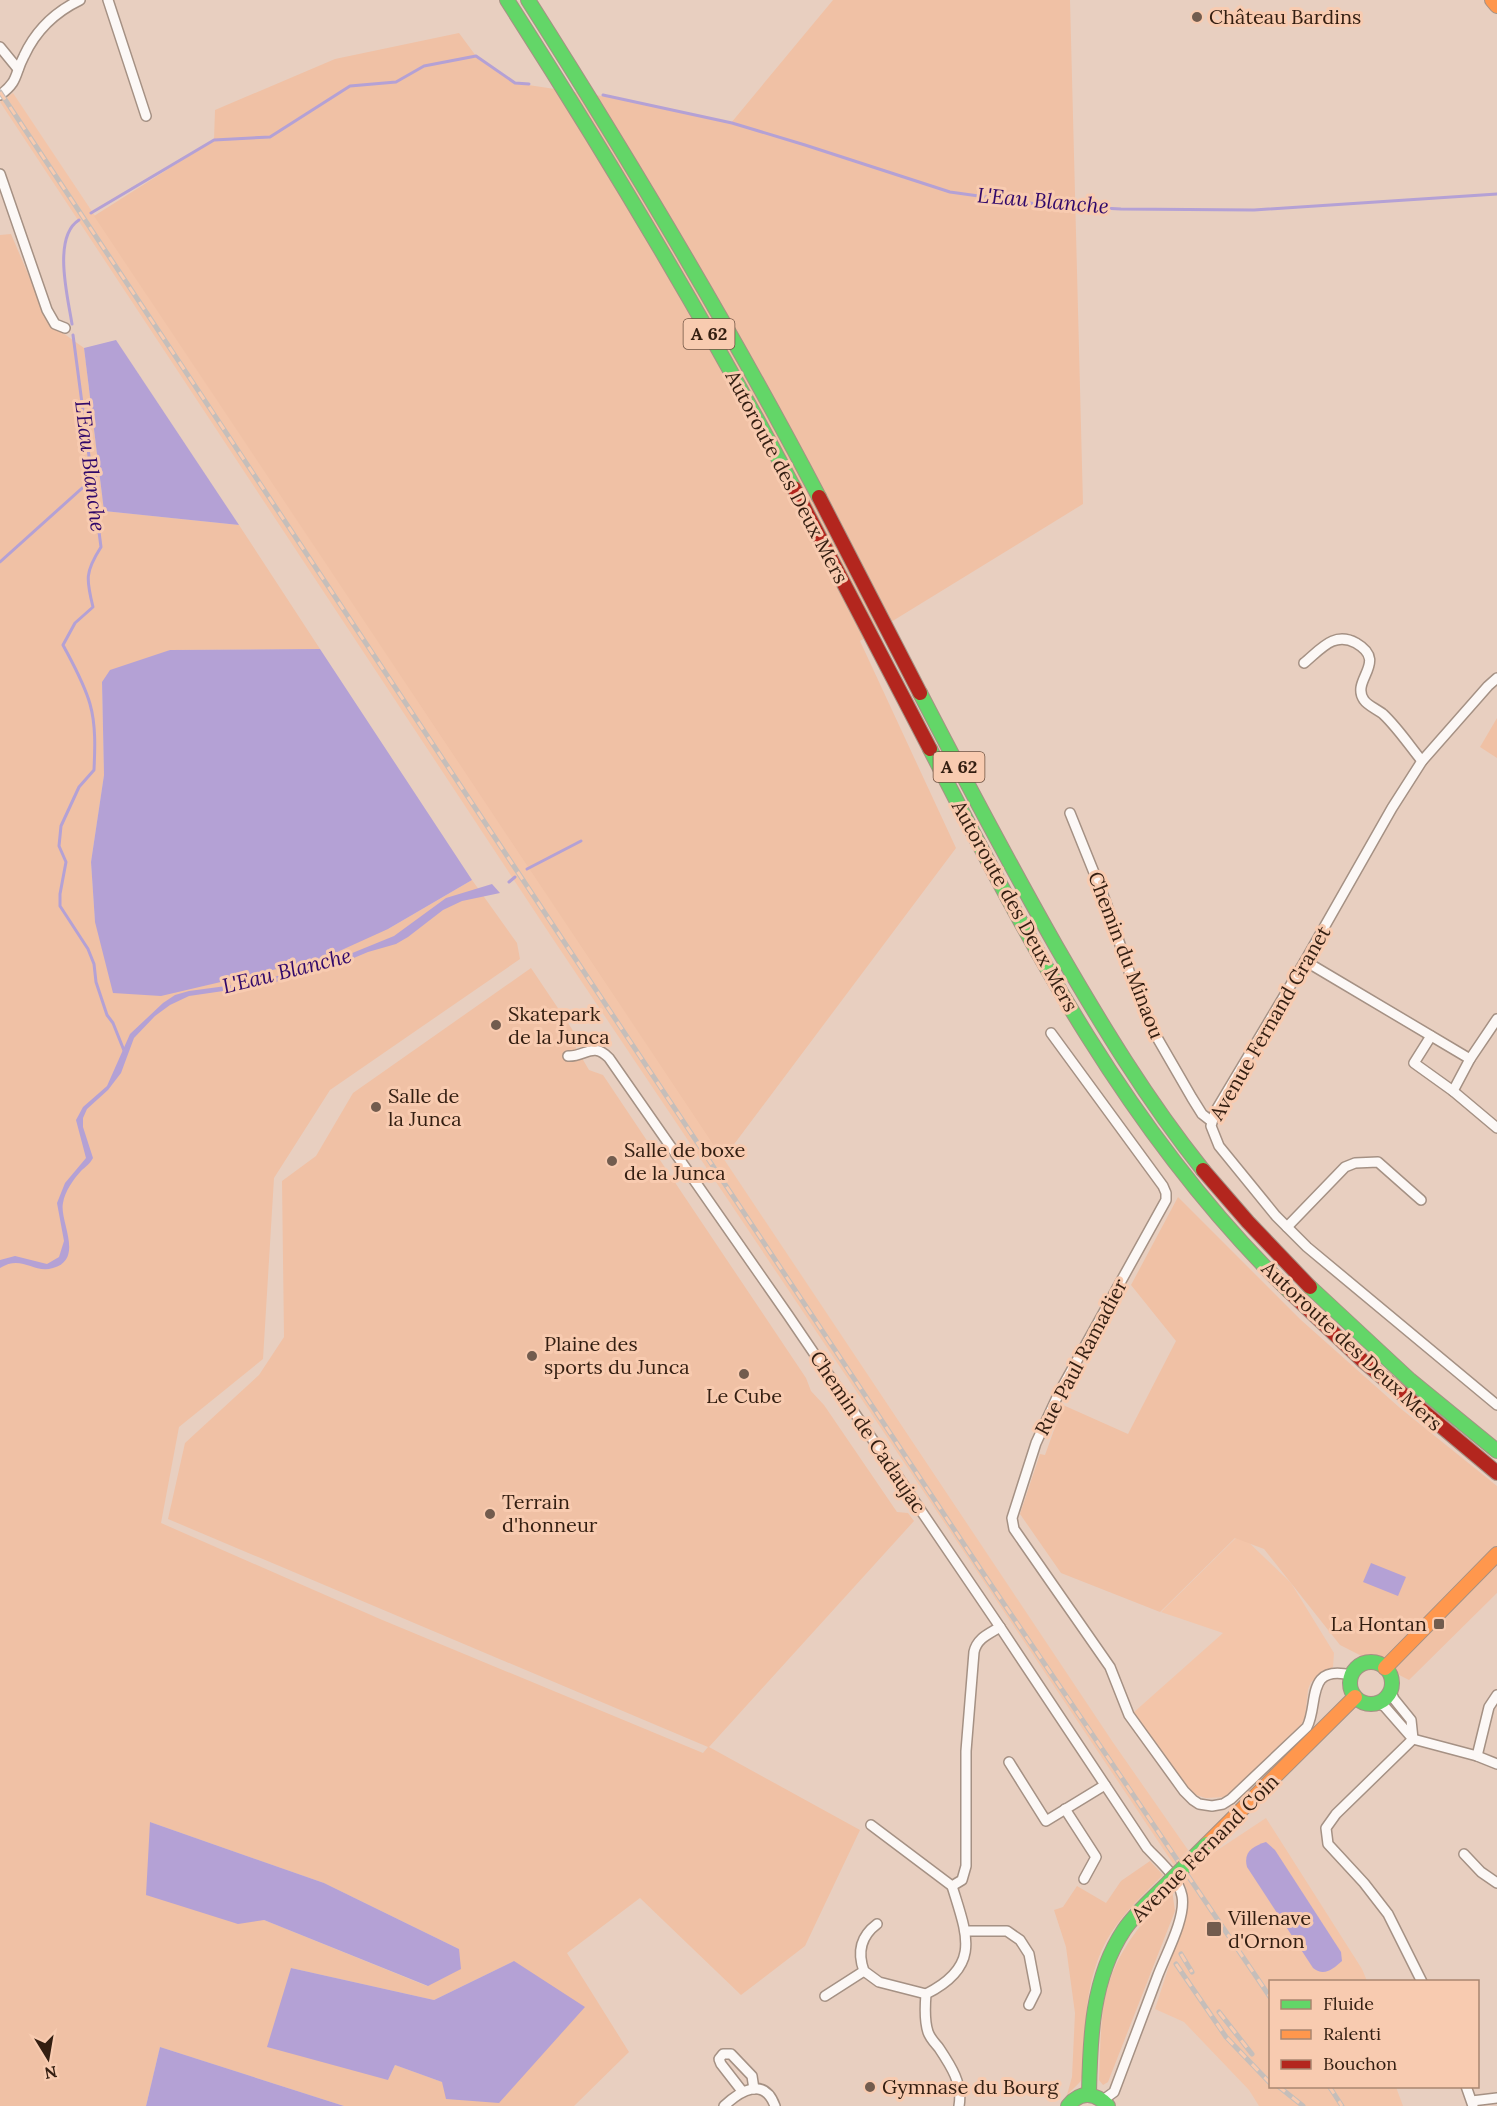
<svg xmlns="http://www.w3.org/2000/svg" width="1497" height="2106" viewBox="0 0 1497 2106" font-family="Lora,serif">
	<rect width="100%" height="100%" fill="#e8cfc0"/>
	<g fill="#f3c5a9">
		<path d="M13,93l1099,1648 76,109 -14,15 -623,-929 -551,-834z"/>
		<path d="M1240,1534l51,49 43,70 -1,14 -22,15 -3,7 -3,28 -4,8 -68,66 -9,6 -18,1 -10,-3 -9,-7 -54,-75 90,-80 -62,-21z"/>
		<path d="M1266,1818l96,151 5,12 -97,1v104l126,1 7,19h-144l-10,-16 -65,-68 -29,-13 30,-92 2,-28 -5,-9 19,-19z"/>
	</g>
	<g fill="#f0c1a5" fill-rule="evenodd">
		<path d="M833,0h237l13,504 -223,137 96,207 -233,311 -629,-943 120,-76 1,-30 120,-51 124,-26 17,23 39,27 106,16 110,24z"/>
		<path d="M11,234l38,89 35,25 20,163 135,14 81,124 -150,1 -68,32 2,93 -13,87 4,60 293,7 84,-49 45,63 3,16 -190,131 -56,88 -11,181 -84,68 -18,96 219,96 323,134 5,-6 -540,-228 17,-76 74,-68 25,-38 -2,-156 34,-25 37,-63 178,-125 41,61 2,5 -2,7 17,29 14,5 203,303 5,13 13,14 73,107 11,1 6,8 -205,226 151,83 -55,116 -64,49 -101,-97 -73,55 62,99 -55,54h-230l-184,-59 -14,59h-146v-1871zM150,1822l174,61 135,66 -32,37 -163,-66zM514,1961l-72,121 -47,-17 -7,15 -97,-112 143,32z"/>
		<path d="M1497,718v40l-17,-11z"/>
		<path d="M1178,1197l123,123 99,88 97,78v107l-88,87 -69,-35 -76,-96 -29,-11 -75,74 -99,-39 -41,-59 20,-60 5,1 18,-50 65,29 48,-93 -45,-56z"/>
		<path d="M1150,1861l13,14c-18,18 -38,36 -52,58 -27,43 -26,94 -28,143l-3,6 -13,13 5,-18 3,-64 -9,-66 -12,-37 9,-3 14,-21 29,17 15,-22z"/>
		<path d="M1172,1890l3,21 -67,171 -5,3 -4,-5c1,-20 1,-41 3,-61 5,-56 33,-90 70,-129z"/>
	</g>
	<g fill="#b4a1d5">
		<path d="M116,340l123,185 -135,-14 -20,-163z"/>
		<path d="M320,649l152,231 -84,49 -64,29 -163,38 -48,-3 -18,-71 -4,-60 13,-87 -2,-93 8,-12 60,-20z"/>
		<path d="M492,884l8,9 -38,8 -19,9 -35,27 -12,7 -28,8 -45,19 -66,15 -68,10 -19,9 -15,11 -21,22 -13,35 -13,17 -21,19 -4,9v9l10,31c-3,6 -8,9 -12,13 -8,9 -16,20 -18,32 -4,18 22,56 -10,65 -20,6 -31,-14 -53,0v-8l15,-4 32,8 12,-7 5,-16 -7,-38 8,-20 21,-25 -10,-38 7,-13 24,-21 23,-52 33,-31 12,-8 14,-4 52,-7 77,-17 76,-31 52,-38z"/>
		<path d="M1371,1563l35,14 -8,19 -35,-14z"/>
		<path d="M150,1822l174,61 135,66 2,20 -33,17 -164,-66 -26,4 -92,-29z"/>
		<path d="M1266,1842l9,8 66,102 1,9c-9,8 -18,16 -29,7l-66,-101c-4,-15 6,-21 19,-25z"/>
		<path d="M514,1961l71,46 -86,96 -53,-4 -4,-17 -47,-17 -7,15 -121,-33 24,-79 143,32z"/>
		<path d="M160,2047l184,59h-198z"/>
	</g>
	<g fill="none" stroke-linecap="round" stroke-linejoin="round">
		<g stroke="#b4a1d5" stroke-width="3">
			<path d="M603,95l129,28 73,22 145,47 94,13 77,4 133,1 243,-16"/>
			<path d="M91,213l123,-73 56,-3 80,-51 46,-4 28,-16 52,-10 39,27 14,1"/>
			<path d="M72,324c-4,-26 -20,-87 7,-104"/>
			<path d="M73,335l28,212c-16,25 -15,32 -8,60l-18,16 -12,22c10,19 21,38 27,59 6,21 5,45 4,66l-15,17 -18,39 -2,20 7,16 -6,32v12l28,43 6,15 2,18 11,33 6,8 12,30"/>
			<path d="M0,562l100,-90"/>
			<path d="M527,869l54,-28"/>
			<path d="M509,882l6,-5"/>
		</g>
		<defs>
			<g id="street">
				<path d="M108,0l38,116"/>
				<path d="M0,47l18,22"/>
				<path d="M0,95c19,-14 14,-20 24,-39 12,-26 31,-44 56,-56"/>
				<path d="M0,174l47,136 8,14 10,4"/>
				<path d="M1304,663c17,-14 30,-32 52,-20 33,19 -6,37 8,57 4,6 13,9 19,14 14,13 26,31 39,47"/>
				<path d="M1497,678l-9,8 -66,75 -30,47 -87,153 -90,151 -4,14 8,20 57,70 31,31 190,158"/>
				<path d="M1070,813l35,87 27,80 23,54 37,64 10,16 9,7"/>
				<path d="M1305,961l165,98"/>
				<path d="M1051,1033l112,153 3,7v7l-107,193 -23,50 -24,75 2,11 96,138 19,48 55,76 9,9 6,4 13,2 11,-2 8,-5 76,-72c12,-23 -2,-63 44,-52"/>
				<path d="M1431,1036l-17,27 39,28 44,37"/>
				<path d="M568,1056c17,1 25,-15 41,2l179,257 212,312 147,221c13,14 31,28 35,48 4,22 -16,58 -24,79 -15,39 -29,78 -44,117l-11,8"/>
				<path d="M1453,1091l17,-32 27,-40"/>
				<path d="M1287,1227l58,-60 10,-4 23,-1 43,38"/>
				<path d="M1390,1690l4,9 17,21 2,19"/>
				<path d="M1377,1702l8,5 28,32 64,17 20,8"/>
				<path d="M1413,1739l-77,75 -10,14 2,16 36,39 24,31 34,68"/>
				<path d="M1477,1756l12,-49 8,-12"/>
				<path d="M1009,1762l37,59 59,-36"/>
				<path d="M1065,1809l31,48 -12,22"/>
				<path d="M871,1825l81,61 10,-6 4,-14v-115l8,-99c3,-14 15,-18 26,-25"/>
				<path d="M1464,1854l17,18 16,11"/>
				<path d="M952,1886c15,49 30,80 -26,108 -1,12 -2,26 2,38 2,6 7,11 11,16 12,18 24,36 20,58"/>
				<path d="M877,1924c-16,12 -20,28 -13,47l15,11 47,12"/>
				<path d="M965,1931h42l13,9 9,14 7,37 -7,14"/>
				<path d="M825,1996l39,-25"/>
				<path d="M1466,2086l7,20"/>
				<path d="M742,2091l-21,-27 -2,-5 4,-5h8l21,22 2,13"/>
				<path d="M1472,2101l25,-3"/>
				<path d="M724,2106c16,-15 40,-30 51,0"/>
			</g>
			<g id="fast">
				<path d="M507,0c102,159 199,321 287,488"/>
				<path d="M528,0c103,162 202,327 291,497"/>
				<path d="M920,693c44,85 89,170 136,253 45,78 91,154 147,224"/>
				<path d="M930,749c100,196 200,388 360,543"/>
				<path d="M1310,1287l100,93 87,71"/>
				<circle cx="1371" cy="1683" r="21"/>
				<path d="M1089,2094c1,-56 3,-116 35,-164 12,-18 29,-32 44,-47"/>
				<path d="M1068,2106c12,-15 27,-14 40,0"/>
			</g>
			<g id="slow">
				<path d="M1492,0l5,6"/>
				<path d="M1385,1668l112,-114"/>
				<path d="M1207,1844l148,-147"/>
			</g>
			<g id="jam">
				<path d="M794,488l136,261"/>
				<path d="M819,497l101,196"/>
				<path d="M1203,1170l45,52 62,65"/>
				<path d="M1290,1292l72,68 135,113"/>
			</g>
		</defs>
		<use href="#street" stroke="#a59184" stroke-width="12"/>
		<use href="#fast" stroke="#a59184" stroke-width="16"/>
		<use href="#slow" stroke="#a59184" stroke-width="16"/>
		<use href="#jam" stroke="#a59184" stroke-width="16"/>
		<use href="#street" stroke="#fcf8f6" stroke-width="9"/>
		<use href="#fast" stroke="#63d668" stroke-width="14"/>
		<use href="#slow" stroke="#ff974d" stroke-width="14"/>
		<use href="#jam" stroke="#b3261e" stroke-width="14"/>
		<defs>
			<g id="rail">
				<path d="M0,92l981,1478 289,427"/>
				<path d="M1181,1954l11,18"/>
				<path d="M1176,1964l50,73 44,46"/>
				<path d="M1219,2012l33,42"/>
				<path d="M1278,2086l25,20"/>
				<path d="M1329,2086l13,20"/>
			</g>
		</defs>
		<use href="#rail" stroke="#c5beba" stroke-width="5"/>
		<use href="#rail" stroke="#f8cbb0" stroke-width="3" stroke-dasharray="9" stroke-linecap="butt"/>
		<defs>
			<path id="fast-bridge" d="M1168,1883l39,-39"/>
		</defs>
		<use href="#fast-bridge" stroke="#a59184" stroke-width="16" stroke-linecap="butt"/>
		<use href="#fast-bridge" stroke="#63d668" stroke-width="14"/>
	</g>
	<g fill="#725c4e" stroke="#f8cbb0" stroke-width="2">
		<circle cx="1197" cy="17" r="6"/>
		<circle cx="496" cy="1025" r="6"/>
		<circle cx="376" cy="1107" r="6"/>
		<circle cx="612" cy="1161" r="6"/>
		<circle cx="532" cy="1356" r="6"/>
		<circle cx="744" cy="1374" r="6"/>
		<circle cx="490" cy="1514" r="6"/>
		<rect x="1433" y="1618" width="12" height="12" rx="3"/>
		<rect x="1206" y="1921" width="16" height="16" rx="3"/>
		<circle cx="870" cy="2087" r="6"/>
	</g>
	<g text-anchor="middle" stroke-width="6" stroke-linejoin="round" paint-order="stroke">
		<g fill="#f8cbb0" stroke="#6e5241" stroke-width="1.5">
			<rect x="683.5" y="319" width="51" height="30" rx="4.5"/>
			<rect x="933.5" y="752" width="51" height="30" rx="4.5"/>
		</g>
		<g font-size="18" font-weight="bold" fill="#331e11">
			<text x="709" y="340">A 62</text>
			<text x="959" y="773">A 62</text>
		</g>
		<g font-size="20" fill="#331e11" stroke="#f8cbb0" text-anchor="start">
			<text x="1209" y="24">Château Bardins</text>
			<text x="508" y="1021">Skatepark<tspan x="508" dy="23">de la Junca</tspan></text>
			<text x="388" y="1103">Salle de<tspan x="388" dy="23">la Junca</tspan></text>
			<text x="624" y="1157">Salle de boxe<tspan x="624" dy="23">de la Junca</tspan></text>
			<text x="544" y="1351">Plaine des<tspan x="544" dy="23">sports du Junca</tspan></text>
			<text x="744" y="1403" text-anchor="middle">Le Cube</text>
			<text x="502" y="1509">Terrain<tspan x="502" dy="23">d'honneur</tspan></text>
			<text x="1427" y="1631" text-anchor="end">La Hontan</text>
			<text x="1228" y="1925">Villenave<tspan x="1228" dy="23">d'Ornon</tspan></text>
			<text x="882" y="2094">Gymnase du Bourg</text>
		</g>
		<g font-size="20" fill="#331e11" stroke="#f8cbb0">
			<text transform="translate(787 477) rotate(62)" y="7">Autoroute des Deux Mers</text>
			<text transform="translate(1015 906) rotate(61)" y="7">Autoroute des Deux Mers</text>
			<text transform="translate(1126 955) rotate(69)" y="7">Chemin du Minaou</text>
			<text transform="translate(1270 1023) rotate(-60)" y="7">Avenue Fernand Granet</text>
			<text transform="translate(1352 1346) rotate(43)" y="7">Autoroute des Deux Mers</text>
			<text transform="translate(1081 1357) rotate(-62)" y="7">Rue Paul Ramadier</text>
			<text transform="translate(868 1432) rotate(56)" y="7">Chemin de Cadaujac</text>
			<text transform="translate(1205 1848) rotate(-45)" y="7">Avenue Fernand Coin</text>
		</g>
		<g font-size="21" font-style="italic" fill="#30086a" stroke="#f8cbb0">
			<text transform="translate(1043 201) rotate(5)" y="7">L'Eau Blanche</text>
			<text transform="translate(90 466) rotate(83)" y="7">L'Eau Blanche</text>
			<text transform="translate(287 971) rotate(-14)" y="7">L'Eau Blanche</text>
		</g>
	</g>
	<rect x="1269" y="1980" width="210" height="108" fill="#f8cbb0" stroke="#a98670" stroke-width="1.5"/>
	<rect x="1281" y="2000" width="30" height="9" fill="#63d668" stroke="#a98670" stroke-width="1.5"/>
	<text x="1323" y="2010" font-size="18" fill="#331e11">Fluide</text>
	<rect x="1281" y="2030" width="30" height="9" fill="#ff974d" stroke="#a98670" stroke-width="1.5"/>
	<text x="1323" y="2040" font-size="18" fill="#331e11">Ralenti</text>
	<rect x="1281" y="2060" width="30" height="9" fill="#b3261e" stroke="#a98670" stroke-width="1.5"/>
	<text x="1323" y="2070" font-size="18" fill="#331e11">Bouchon</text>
	<g transform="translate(48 2058) rotate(169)" stroke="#f8cbb0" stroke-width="4.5" paint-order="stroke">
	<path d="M0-4.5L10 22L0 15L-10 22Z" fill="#331e11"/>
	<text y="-9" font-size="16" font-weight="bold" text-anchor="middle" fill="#331e11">N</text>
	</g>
</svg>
